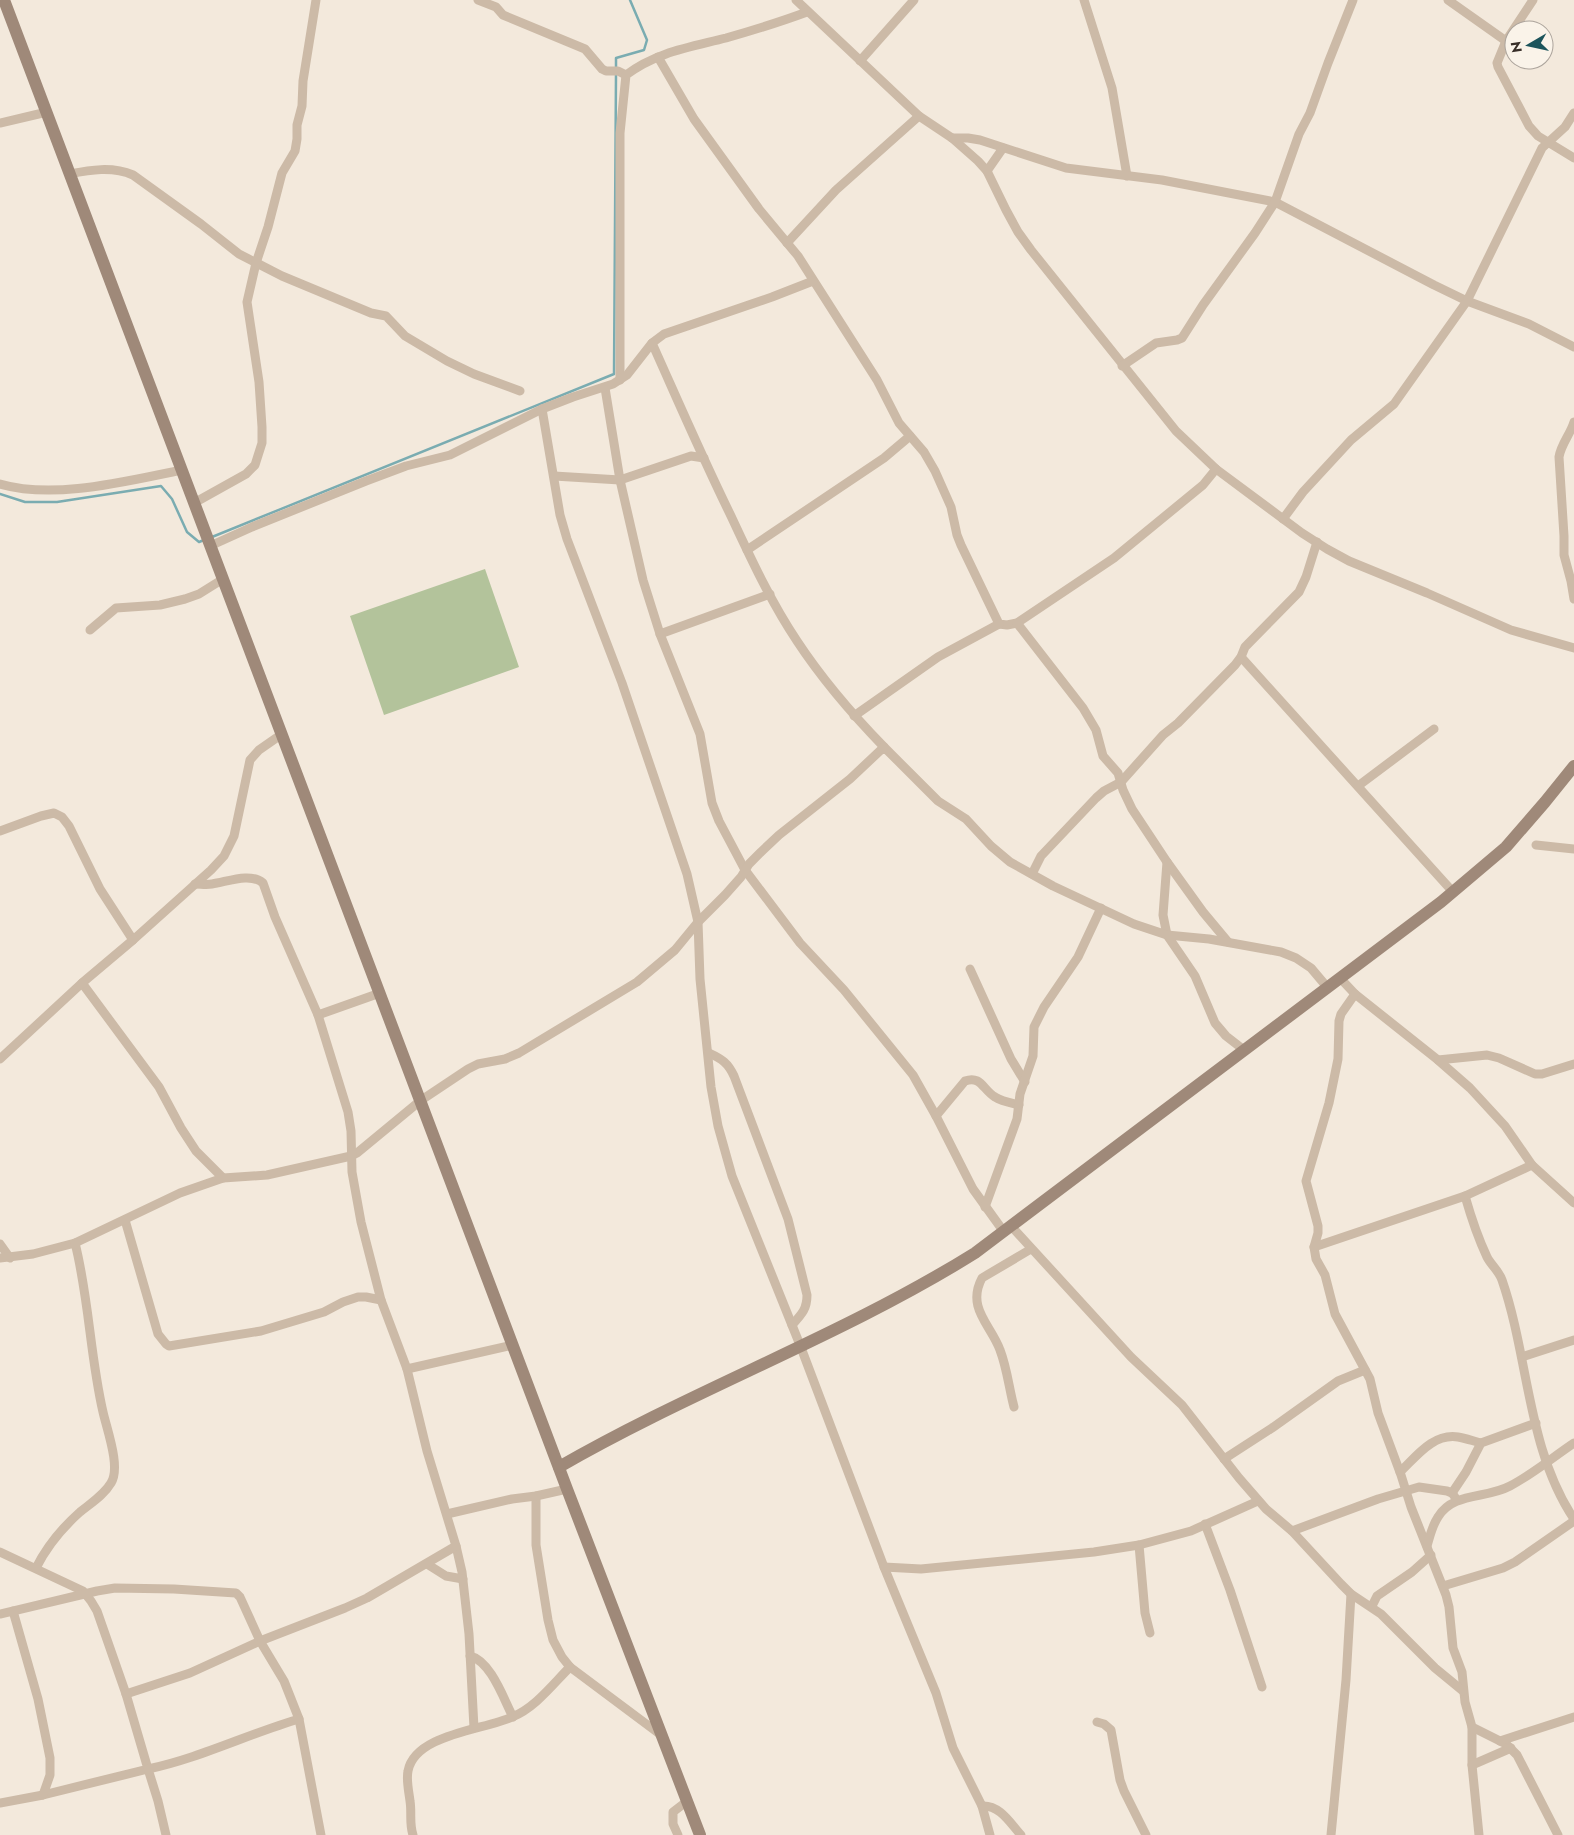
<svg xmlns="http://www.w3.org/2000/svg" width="1574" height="1835" viewBox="0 0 1574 1835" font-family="Jost,sans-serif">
	<rect width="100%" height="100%" fill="#f3e9dc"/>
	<path fill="#b3c39b" d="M485,569l34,98 -135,48 -34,-99z"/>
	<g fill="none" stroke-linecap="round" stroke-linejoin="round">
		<g stroke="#7aacb1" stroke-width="2.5">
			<path d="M616,68v-10l28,-8 3,-10 -17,-40"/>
			<path d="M0,494l25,8h32l104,-16 11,13 15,33 12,10 5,-2"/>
			<path d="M212,537l402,-163 2,-301"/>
		</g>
		<g stroke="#ccbaa7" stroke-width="9">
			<path d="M478,0l18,7 7,8 82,34 17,20 4,2h12l8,4"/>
			<path d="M796,0l123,116 33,22 26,23 9,10 19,39 12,22 13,18 145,181 40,38 86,64 25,16 22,12 78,32 84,37 63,18"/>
			<path d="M1084,0l28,88 15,88"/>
			<path d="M1448,0l58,41 27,-41"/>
			<path d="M1506,41l-9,22 1,4 31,59 9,10 36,22"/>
			<path d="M658,57l36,62 65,90 39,47 79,124 22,43 25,29 11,19 16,36 6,28 4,10 38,79 8,1 10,-2 97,-65 89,-73 13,-16"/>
			<path d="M860,61l54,-61"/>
			<path d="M0,123l47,-11"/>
			<path d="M952,138h16l12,2 86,28 96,12 113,22 159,83 33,16 62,23 45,23"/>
			<path d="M987,171l16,-23"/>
			<path d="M69,174c21,-4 43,-8 64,1l68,49 38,30 43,22 89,37 15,3 19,20 42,25 27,13 46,17"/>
			<path d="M787,243l49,-53 83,-74"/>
			<path d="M652,343c26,58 51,116 79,173 20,43 40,86 66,125 25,38 55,73 87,106"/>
			<path d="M1122,366l34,-23 21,-3 5,-2 21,-33 52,-72 20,-31 24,-68 11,-21 18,-50 25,-63"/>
			<path d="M620,380v-247l6,-58c30,-23 65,-28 100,-37 28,-8 54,-16 81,-26"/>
			<path d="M605,388l15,92 23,100 17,54 40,100 12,69 7,18 26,49 55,73 44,47 69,85 23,41 37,73 31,43"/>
			<path d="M542,409l18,106 7,24 55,144 65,191 11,48 2,57 11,108 7,39 14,50 68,169 84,222 52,126 17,55 29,58 8,29"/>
			<path d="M1574,422c-4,13 -13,22 -15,35l5,79v19l7,26 3,18"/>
			<path d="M554,476l66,4 71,-24 13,2"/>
			<path d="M0,484c55,16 126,-3 182,-14"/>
			<path d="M194,503l52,-29 9,-9 7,-22v-16l-3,-45 -12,-80 9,-39 12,-36 14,-54 13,-22 2,-12v-14l5,-19 1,-25 13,-81"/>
			<path d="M1283,519l20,-27 48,-52 43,-36 73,-103 75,-153 23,-21 9,-14"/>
			<path d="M210,546l42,-19 114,-46 40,-15 44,-11 92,-46 31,-12 40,-13 14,-9 25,-32 12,-9 108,-37 41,-16"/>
			<path d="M747,550l137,-92 26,-22"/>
			<path d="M1017,623l66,85 13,22 7,26 15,17 5,17 9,19 35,53 36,50 25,30"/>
			<path d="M90,630l26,-22 44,-3 25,-6 14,-5 24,-15"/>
			<path d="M660,634l110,-40"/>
			<path d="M1241,657l212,235"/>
			<path d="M854,716l84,-59 61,-33"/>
			<path d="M1358,786l76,-57"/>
			<path d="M0,831l41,-15 13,-3 8,4 7,9 31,63 33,51"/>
			<path d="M1536,845l38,4"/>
			<path d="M1167,862l-4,53 4,20 28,41 20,47 11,13 18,14"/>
			<path d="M1032,874l9,-18 55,-58 8,-7 17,-9 42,-47 15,-12 57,-58 6,-8 4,-10 54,-55 7,-15 11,-35"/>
			<path d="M970,969l41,90 14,23"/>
			<path d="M1340,978l15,16 83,66 32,28 35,38 27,39 42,38"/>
			<path d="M82,983l77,104 22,41 15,23 27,27"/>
			<path d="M1355,994l-14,20 -2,7 -1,38 -9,44 -23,78 12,45v7l-4,14 2,12 9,16 10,39 35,65 8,34 23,62 10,32 35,88 3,12 4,41 9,24 3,30 7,25 34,17 11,11 41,80"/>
			<path d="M318,1015l62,-22"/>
			<path d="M709,1053c13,6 19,10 25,23l54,143 19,76c0,14 -5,19 -15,30"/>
			<path d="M0,1059l82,-76 51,-43 78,-70 13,-14 10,-20 16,-76 9,-10 23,-16"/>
			<path d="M1438,1060l49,-5 12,3 36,16h7l32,-10"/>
			<path d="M936,1116l29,-35c16,-6 18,9 30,16 6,4 16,6 24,8"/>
			<path d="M1465,1196c6,21 13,42 22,61 4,8 12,14 15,23 27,78 25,169 72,239"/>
			<path d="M985,1207l32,-88 3,-25 13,-38 1,-29 10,-20 34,-50 23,-49"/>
			<path d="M125,1220l33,114 8,10 3,2 92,-15 63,-19 19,-10 15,-5h8l15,3"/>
			<path d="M1012,1227l119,130 51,48 57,73 27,31 26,22 49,53 10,10 30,20 54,54 28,23"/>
			<path d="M0,1244l10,14"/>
			<path d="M1314,1247l151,-51 67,-31"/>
			<path d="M0,1258l33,-4 42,-11 105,-50 43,-15 44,-3 84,-19 6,-3 63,-52 48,-32 10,-5 27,-5 14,-6 118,-71 38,-32 23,-28 27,-27 16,-18 8,-13 12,-12 18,-17 71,-56 34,-32 54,54 28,18 25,27 19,16 43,24 81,38 33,11 42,4 72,13 15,6 15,10 16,19"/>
			<path d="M1522,1357l52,-17"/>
			<path d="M407,1369l106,-24"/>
			<path d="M1014,1407c-5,-19 -7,-39 -14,-57 -9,-25 -34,-42 -18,-72l49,-29"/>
			<path d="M1224,1459l48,-31 66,-47 27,-11"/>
			<path d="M1400,1472c16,-15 33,-39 58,-35 7,1 15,4 23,6"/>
			<path d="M1452,1493l14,-21 15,-29 55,-20"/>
			<path d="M536,1496v49l12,75 5,20 9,17 8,10 91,68"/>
			<path d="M447,1514l65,-15 24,-3 31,-7"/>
			<path d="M1205,1524l25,66 32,97"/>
			<path d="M1292,1531l86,-32 41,-12 28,4 5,2 5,7"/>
			<path d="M1139,1545l6,68 5,20"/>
			<path d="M456,1546l6,26 7,62 5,94"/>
			<path d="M1427,1546c3,-10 5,-20 11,-29 15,-25 48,-18 72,-31 23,-12 43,-29 64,-43"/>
			<path d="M0,1552l83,39 8,10 6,10 29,83 22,75 -105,26 -43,8"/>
			<path d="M427,1564l19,12 17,3"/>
			<path d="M884,1567l37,2 173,-17 45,-7 52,-14 67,-30"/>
			<path d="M36,1568c11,-22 26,-40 44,-56 11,-9 24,-17 31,-29 10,-16 -4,-53 -8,-71 -13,-56 -14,-114 -28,-169"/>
			<path d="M1443,1586l60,-18 12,-6 59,-41"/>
			<path d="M1372,1606l5,-10 35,-24 19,-17"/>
			<path d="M13,1611l25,88 12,59v17l-7,20"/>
			<path d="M0,1614l97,-23 18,-3 59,1 62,4 4,4 20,44 24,40 15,38 22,116"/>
			<path d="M470,1656c21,5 34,44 43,61"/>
			<path d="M126,1694l64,-21 70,-32 85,-33 22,-10 89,-52 -29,-95 -20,-82 -26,-69 -20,-78 -9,-50 -1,-41 -3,-19 -30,-97 -43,-98 -12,-34c-13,-11 -36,-1 -51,1 -6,1 -11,0 -17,0"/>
			<path d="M1097,1722l7,2 7,6 9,50 4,11 22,44"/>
			<path d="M1472,1727v38l7,70"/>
			<path d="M1500,1741l74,-24"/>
			<path d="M1472,1765l39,-17"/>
			<path d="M982,1806c18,-1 28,17 39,29"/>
			<path d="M166,1835l-8,-34 -10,-32c52,-11 100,-35 151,-50"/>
			<path d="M413,1835c-4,-12 -1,-22 -3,-34 -1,-9 -4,-21 -2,-30 7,-37 76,-41 104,-54 23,-9 41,-33 58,-50"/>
			<path d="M678,1835l-5,-11v-12l13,-10"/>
			<path d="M1331,1835l15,-155 5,-86"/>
		</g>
		<g stroke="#9f8979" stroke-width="12">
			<path d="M4,0l563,1489 133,346"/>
			<path d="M559,1467c135,-78 283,-131 416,-214l466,-351 65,-55 39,-45 29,-36"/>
		</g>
	</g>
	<g transform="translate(1529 45) rotate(261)"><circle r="24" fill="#faf3e9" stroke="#aca49c"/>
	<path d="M0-4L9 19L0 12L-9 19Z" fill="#1c545b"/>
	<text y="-8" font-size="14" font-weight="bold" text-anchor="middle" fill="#382e28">N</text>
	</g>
</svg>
